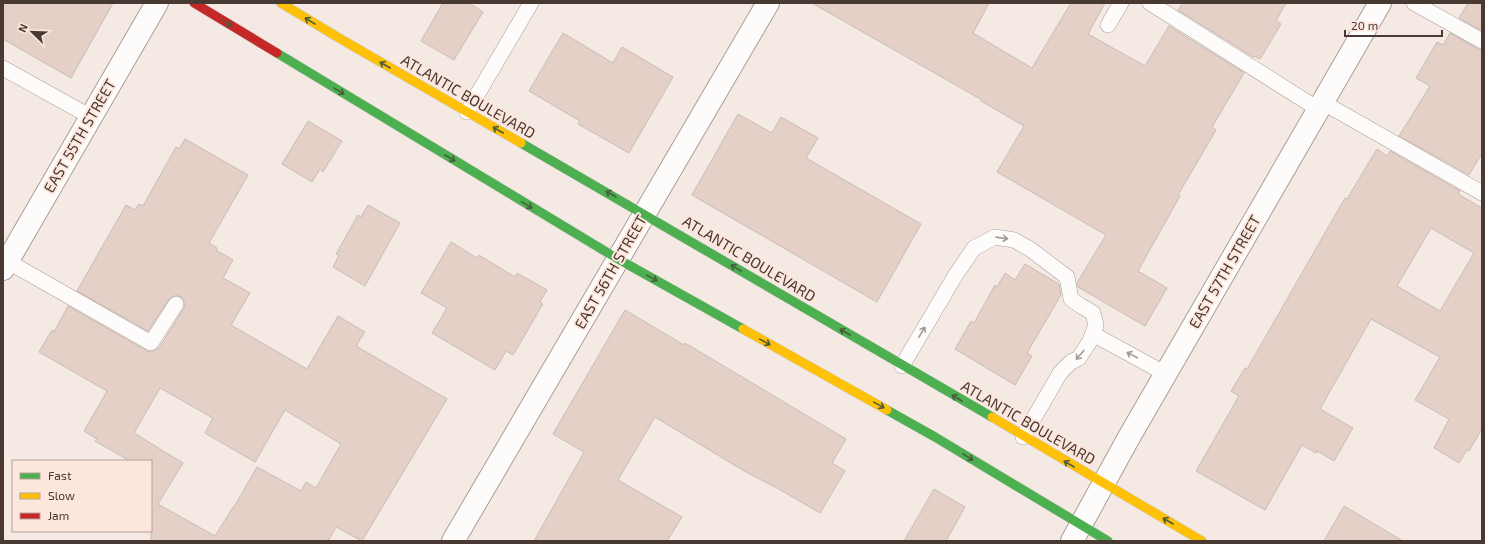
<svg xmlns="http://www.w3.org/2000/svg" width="1485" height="544" viewBox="0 0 1485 544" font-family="'Exo 2',sans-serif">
	<rect width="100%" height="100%" fill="#f5e9e4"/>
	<g fill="#e4d0c7" stroke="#c8bcb6" fill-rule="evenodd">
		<path d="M3,3h110l-42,75 -68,-39z"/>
		<path d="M443,3h26l14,9 -29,48 -33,-19z"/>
		<path d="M812,3h177l-16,30 59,35 39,-65h34l-17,31 57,32 24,-40 75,47 -32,54 4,3 -38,65 2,1 -42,75 29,17 -22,38 -67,-39 -1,-4 29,-48 -109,-63 27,-46 -43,-25 1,-1z"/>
		<path d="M1183,3h103l-10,18 5,3 -21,35 -6,-3 -1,1 -75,-47z"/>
		<path d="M1468,3h14v28l-23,-13z"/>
		<path d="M563,33l50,30 9,-16 51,30 -44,76 -51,-29 2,-3 -51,-30z"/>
		<path d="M1450,33l28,16 4,1v103l-13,22 -70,-39 31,-50 -14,-8 21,-36 6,3z"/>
		<path d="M738,114l34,19 9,-16 37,21 -12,20 115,66 -44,78 -185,-107z"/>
		<path d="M308,121l34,20 -19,31 -3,-3 -8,13 -30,-18z"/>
		<path d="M185,139l63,36 -39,68 8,5 -1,2 17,10 -10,18 27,15 -19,32 76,44 31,-53 27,16 -9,14 91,53 -85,142 -26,-14 -8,14h-177v-80h-21l-35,-20 2,-2 -13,-8 23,-40 -68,-39 13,-22 2,2 14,-26 79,45 4,1 8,-4 25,-40 1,-4 -4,-7 -5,-2 -7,4 -21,32 -71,-40 49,-86 9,5 4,-6 4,2 33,-59 3,2zM160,388l53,30 -8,15 50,29 30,-52 56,34 -25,44 -10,-6 -5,9 -44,-24 -23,40h-1l-18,29 -57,-32 25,-41 -49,-30z"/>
		<path d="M1377,149l10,7 3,-5 70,40 -2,3 24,14v221l-13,22 -2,-1 -8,13 -25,-15 15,-29 -34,-19 25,-43 -69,-38 -51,90 33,19 -19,33 -17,-10 -1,2 -14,-8 -37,65 -69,-39 43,-75 -8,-5 14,-23 2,1 98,-171 2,1zM1431,228l43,25 -34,58 -43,-25z"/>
		<path d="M368,205l32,18 -35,63 -32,-19 6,-12 -3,-1 22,-39 3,2z"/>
		<path d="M451,242l26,16 2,-3 36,22 2,-4 30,17 -7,12 3,2 -30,51 -7,-4 -11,19 -63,-37 15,-25 -26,-15z"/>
		<path d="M1025,264l34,20 2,11 -34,58 5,3 -17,29 -60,-36 16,-28 3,2 21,-38 2,2 8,-14 10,7z"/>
		<path d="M625,310l59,35 1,-2 161,96 -14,24 13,8 -25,42 -43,-25 -33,-17 -89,-54 -37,63 64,37 -15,24h-133l50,-89 -31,-18z"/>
		<path d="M934,489l31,18 -19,34h-42z"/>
		<path d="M1344,506l59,35h-79z"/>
	</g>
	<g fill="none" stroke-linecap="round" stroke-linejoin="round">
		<defs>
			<g id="lane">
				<path d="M1150,3l168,106"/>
				<path d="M1414,3l68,38"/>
				<path d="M1108,25l13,-22"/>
				<path d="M3,68l88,49"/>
				<path d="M1322,102l160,91"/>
				<path d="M467,112l64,-109"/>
				<path d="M7,261l144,82 25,-39"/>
				<path d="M1093,334l73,40"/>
				<path d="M902,366l53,-90 19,-28 21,-11 19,3 16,9 37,28 4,22 10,7 12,7 3,12 -6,16 -11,17 -8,4 -11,11 -37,64"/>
			</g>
			<g id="street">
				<path d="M3,269l154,-266"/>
				<path d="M453,541l315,-538"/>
				<path d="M1072,541l56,-102 252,-436"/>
			</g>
			<g id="fast">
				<path d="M277,53l341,206 125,70"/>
				<path d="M521,143l471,274"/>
				<path d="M887,410l48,27 173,104"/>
			</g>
			<g id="slow">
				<path d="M281,3l58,35 182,105"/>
				<path d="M743,329l144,81"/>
				<path d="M992,417l210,124"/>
			</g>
			<path id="jam" d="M194,3l83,50"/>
		</defs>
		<use href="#lane" stroke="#aa9e99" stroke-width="16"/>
		<use href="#street" stroke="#aa9e99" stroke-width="24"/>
		<use href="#fast" stroke="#cfc8c5" stroke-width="10"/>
		<use href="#slow" stroke="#cfc8c5" stroke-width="10"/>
		<use href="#jam" stroke="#cfc8c5" stroke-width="10"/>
		<use href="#lane" stroke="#fefcfb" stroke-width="15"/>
		<use href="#street" stroke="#fefcfb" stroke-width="22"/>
		<use href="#fast" stroke="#4caf50" stroke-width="9"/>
		<use href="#slow" stroke="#ffc107" stroke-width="9"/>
		<use href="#jam" stroke="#c62828" stroke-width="9"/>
	</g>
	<defs><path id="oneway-shaft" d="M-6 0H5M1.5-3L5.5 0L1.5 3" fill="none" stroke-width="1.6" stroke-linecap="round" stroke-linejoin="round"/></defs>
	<g stroke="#495c3c">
		<use href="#oneway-shaft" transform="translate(310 21) rotate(-149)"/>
		<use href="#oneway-shaft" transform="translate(227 23) rotate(31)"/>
		<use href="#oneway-shaft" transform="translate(385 65) rotate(-150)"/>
		<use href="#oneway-shaft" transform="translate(339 91) rotate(31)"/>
		<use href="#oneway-shaft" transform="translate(498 130) rotate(-150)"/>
		<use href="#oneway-shaft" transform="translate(450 158) rotate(31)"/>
		<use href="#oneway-shaft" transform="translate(611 194) rotate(-150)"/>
		<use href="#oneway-shaft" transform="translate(527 205) rotate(31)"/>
		<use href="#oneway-shaft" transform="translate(736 268) rotate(-149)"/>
		<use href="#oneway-shaft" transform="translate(652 278) rotate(29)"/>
		<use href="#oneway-shaft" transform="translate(845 332) rotate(-150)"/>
		<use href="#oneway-shaft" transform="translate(765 342) rotate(29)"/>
		<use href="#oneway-shaft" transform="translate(957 398) rotate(-150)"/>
		<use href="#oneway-shaft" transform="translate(879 405) rotate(29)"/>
		<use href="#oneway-shaft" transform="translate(968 457) rotate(31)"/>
		<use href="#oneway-shaft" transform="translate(1069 464) rotate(-150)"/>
		<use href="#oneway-shaft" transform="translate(1168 521) rotate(-150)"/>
	</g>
	<g stroke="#a39a97">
		<use href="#oneway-shaft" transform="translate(1002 238) rotate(8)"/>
		<use href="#oneway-shaft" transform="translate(922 332) rotate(-59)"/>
		<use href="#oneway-shaft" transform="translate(1080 355) rotate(130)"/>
		<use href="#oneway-shaft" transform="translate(1132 355) rotate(-152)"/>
	</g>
	<g text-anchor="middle" stroke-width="4" stroke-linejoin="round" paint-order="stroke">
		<g font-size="15" fill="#483933" stroke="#fde6dc">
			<text transform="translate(468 97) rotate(30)" y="5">ATLANTIC BOULEVARD</text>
			<text transform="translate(80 136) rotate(-60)" y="5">EAST 55TH STREET</text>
			<text transform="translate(749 259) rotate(31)" y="5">ATLANTIC BOULEVARD</text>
			<text transform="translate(611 272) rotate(-60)" y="5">EAST 56TH STREET</text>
			<text transform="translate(1225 272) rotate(-60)" y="5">EAST 57TH STREET</text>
			<text transform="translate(1028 423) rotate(30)" y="5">ATLANTIC BOULEVARD</text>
		</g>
	</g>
	<rect width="1485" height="544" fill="none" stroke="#483933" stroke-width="8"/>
	<rect x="12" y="460" width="140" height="72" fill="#fde6dc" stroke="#b5a198"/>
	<rect x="20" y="473" width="20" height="6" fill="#4caf50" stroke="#b5a198"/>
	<text x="48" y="480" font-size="12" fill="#483933">Fast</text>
	<rect x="20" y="493" width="20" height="6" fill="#ffc107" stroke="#b5a198"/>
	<text x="48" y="500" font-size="12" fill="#483933">Slow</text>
	<rect x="20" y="513" width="20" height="6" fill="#c62828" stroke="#b5a198"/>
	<text x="48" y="520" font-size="12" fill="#483933">Jam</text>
	<g transform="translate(32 32) rotate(293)" stroke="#fde6dc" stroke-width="3" paint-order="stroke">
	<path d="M0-3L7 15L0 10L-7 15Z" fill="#483933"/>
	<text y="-6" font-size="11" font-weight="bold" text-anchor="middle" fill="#483933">N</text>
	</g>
	<path d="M1345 30v6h97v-6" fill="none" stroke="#483933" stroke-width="2"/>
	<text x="1351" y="30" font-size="12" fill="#483933" stroke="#fde6dc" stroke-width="3" paint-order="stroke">20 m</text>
</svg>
